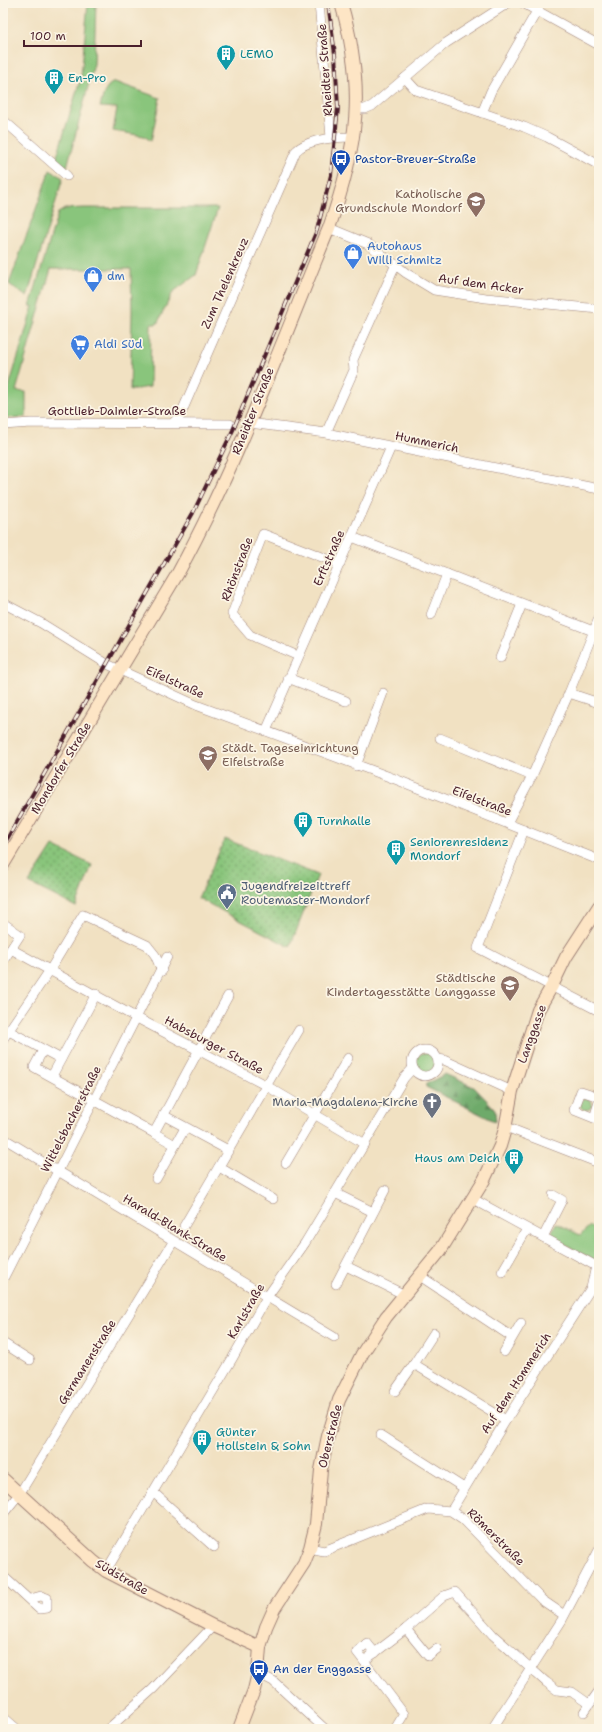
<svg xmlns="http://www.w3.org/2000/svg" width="602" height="1732" viewBox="0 0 602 1732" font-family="'Shantell Sans',sans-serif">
	<defs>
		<pattern id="forest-firs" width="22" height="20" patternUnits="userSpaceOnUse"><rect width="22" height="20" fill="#6eaa6b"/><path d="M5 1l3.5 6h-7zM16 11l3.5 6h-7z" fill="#5c8a58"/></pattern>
		<pattern id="park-dots" width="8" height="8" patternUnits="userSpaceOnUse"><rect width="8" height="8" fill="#89c57b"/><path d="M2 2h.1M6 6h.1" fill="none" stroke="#729f65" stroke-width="1.8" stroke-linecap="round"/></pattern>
	</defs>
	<rect width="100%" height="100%" fill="#fcf5e5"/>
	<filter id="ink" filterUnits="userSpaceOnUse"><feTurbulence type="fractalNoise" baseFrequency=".025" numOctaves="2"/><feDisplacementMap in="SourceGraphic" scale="8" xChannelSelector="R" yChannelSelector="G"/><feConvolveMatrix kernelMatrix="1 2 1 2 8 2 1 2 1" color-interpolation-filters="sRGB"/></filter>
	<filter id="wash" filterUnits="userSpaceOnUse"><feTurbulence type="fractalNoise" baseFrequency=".012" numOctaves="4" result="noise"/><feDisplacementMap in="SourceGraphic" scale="16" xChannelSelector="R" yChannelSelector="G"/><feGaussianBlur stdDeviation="0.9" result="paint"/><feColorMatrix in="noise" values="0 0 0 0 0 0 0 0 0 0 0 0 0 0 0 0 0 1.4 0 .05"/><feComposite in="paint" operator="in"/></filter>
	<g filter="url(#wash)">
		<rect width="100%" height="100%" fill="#f1e1c2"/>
		<g fill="#89c57b" stroke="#6a7253">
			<path d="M88,3h8l-2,61 -27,103 -11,-8 25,-82z"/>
			<path d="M115,82l45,16 -9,43 -7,-5 -31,-5 4,-23 -17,-1c3,-10 4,-22 15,-25z"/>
			<path d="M50,170l13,8 -36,119 -18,-13z"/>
			<path d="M83,208h135l-22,67 -23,17 -16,32h-6l-1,63 -20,3 2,-78 -1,-43h-80l-35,122 10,1v25l-23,1v-11l30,-101h-3l28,-93 7,-4z"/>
			<circle cx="425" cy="1063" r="10"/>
			<circle cx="586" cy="1104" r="6"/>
			<path d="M556,1223l24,12 10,-9 9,4v33l-49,-27z"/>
		</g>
		<path fill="url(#forest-firs)" stroke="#5c644b" d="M445,1074l29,13 21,22 1,13 -70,-35v-3z"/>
		<g fill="url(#park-dots)" stroke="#6a7253">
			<path d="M225,839l93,36 -28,72 -92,-49z"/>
			<path d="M53,846l39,19 -16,42 -47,-24z"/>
		</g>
	</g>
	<g filter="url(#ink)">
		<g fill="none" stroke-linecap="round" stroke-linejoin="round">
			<defs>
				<g id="street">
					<path d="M319,3l12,134"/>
					<path d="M523,3l76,42"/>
					<path d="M405,78l11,12 108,37 23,10 52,28"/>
					<path d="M356,109h9l7,-3 74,-63 62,-40"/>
					<path d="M482,113l9,-22 46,-80"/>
					<path d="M3,120l64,56"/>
					<path d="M329,228l39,16 38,29 28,17 52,8 113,11"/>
					<path d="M173,423l7,-7 116,-265c13,-13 41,-14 58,-14"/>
					<path d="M249,423l77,10 273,56"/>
					<path d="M3,425l28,-2 199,1"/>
					<path d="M326,433l28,-63 -1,-10 43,-96"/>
					<path d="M352,537l241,94"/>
					<path d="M3,603l38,20 66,41 89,41 199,74 204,81"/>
					<path d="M431,615l16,-41"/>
					<path d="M298,656l-48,-21 -18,-21 31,-80 77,30"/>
					<path d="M500,658l22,-54"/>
					<path d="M288,678l58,23"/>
					<path d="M569,693l30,10"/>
					<path d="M266,731l125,-284"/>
					<path d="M440,738l92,38"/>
					<path d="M356,766l27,-73"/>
					<path d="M507,823l25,-47 37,-83 30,-75"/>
					<path d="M524,830l-46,118 121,63"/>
					<path d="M3,923l17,12 -9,14 126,69 128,67 100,59"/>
					<path d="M3,961l8,-12"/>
					<path d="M9,1031l52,28"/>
					<path d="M3,1039l47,-69 33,-55 64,30 8,10 7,16"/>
					<path d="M43,1050l-9,17 120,66 74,-137"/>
					<circle cx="425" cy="1063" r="13"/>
					<path d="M438,1059l6,1 68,31"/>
					<path d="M52,1076l44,-82"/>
					<path d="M163,1115l65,35"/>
					<path d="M594,1118l-20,-8 7,-19 18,6"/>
					<path d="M598,1119l-4,-1 5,-16"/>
					<path d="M506,1127l93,36"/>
					<path d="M154,1133l21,12"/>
					<path d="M3,1138l331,199"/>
					<path d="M286,1163l62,-105"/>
					<path d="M219,1167l54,32"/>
					<path d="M156,1179l29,-51"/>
					<path d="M335,1193l38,19"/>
					<path d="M184,1226l115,-196"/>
					<path d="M543,1237l19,-37 -9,-5"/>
					<path d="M346,1266l59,29"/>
					<path d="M502,1272l25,-43"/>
					<path d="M420,1276l92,61"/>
					<path d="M3,1279l164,-322"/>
					<path d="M336,1284l49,-94"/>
					<path d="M3,1343l27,17"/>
					<path d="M504,1352l17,-29"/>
					<path d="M414,1364l20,-31"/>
					<path d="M395,1391l19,-27 92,56"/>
					<path d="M381,1435l83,53"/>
					<path d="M153,1492l61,55"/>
					<path d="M451,1511l55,-91 85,-132 5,-22 -123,-67"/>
					<path d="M3,1514l17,-21 153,-251"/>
					<path d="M310,1548l14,3 104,-42 23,2 12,8 79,81 22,15"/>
					<path d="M106,1571l126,-212 35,-62 38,-54 99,-165 9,-10"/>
					<path d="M3,1576l36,33 8,-1v-10l-6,-2 -11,3"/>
					<path d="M406,1629l22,27 9,-7"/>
					<path d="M364,1661l-7,-9 10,-9 8,10"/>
					<path d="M258,1673l15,8 52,48"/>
					<path d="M584,1712l15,-21"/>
					<path d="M3,1717l14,12"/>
					<path d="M108,1729l45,-40 60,-63"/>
					<path d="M395,1729l9,-15 -40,-53 42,-32 38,-33 11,-4 38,43 53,47 11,8 15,2 17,12"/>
					<path d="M492,1729l70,-109 37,-70"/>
				</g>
				<g id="secondary">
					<path d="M3,865l175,-292c60,-110 103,-229 151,-345 29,-82 37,-140 12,-225"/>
					<path d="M3,1479l90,82 13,10 107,55 47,21"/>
					<path d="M239,1729l15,-39 4,-17 2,-26 6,-20 8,-18 30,-46 6,-15 6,-24 5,-54 7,-34 11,-36 23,-46 24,-37 54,-66 44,-71 16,-34 5,-17 7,-38 26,-81 14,-24 14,-29 33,-51"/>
				</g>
			</defs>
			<use href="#street" stroke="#9e8076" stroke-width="10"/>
			<use href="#secondary" stroke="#9e8076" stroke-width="14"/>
			<use href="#street" stroke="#fff" stroke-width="9"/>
			<use href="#secondary" stroke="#fde5c5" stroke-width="12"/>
			<defs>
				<path id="rail" d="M3,846l190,-333 40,-83 84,-200 14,-55 7,-67 -3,-54 -7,-51"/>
			</defs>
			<use href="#rail" stroke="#4a1f2b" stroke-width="4"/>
			<use href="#rail" stroke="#fcf5e5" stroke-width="2.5" stroke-dasharray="8" stroke-linecap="butt"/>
		</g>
	</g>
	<defs>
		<symbol id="building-pin" viewBox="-11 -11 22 30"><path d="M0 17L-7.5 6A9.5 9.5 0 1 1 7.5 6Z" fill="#0f9aa8" stroke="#fcf5e5"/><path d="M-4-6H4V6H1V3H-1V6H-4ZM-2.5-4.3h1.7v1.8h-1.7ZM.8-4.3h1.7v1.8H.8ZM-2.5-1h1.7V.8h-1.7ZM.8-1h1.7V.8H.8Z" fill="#fff"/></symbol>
		<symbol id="bus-pin" viewBox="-11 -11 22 30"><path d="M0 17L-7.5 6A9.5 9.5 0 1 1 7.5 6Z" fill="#1a4fb4" stroke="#fcf5e5"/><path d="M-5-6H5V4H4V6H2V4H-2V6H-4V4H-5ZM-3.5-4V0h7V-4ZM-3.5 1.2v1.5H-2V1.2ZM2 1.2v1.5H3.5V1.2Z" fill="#fff"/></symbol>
		<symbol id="school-pin" viewBox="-11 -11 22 30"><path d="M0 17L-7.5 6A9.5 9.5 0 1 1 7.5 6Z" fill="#8d6e63" stroke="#fcf5e5"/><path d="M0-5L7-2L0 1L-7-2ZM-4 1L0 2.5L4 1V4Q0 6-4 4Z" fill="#fff"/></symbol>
		<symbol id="shop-pin" viewBox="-11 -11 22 30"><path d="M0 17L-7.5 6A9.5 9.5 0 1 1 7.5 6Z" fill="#3f7fe0" stroke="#fcf5e5"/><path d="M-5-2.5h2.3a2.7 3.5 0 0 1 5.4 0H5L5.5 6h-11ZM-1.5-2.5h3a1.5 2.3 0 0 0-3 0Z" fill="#fff"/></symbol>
		<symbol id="supermarket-pin" viewBox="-11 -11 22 30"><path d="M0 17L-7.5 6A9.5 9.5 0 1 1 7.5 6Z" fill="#3f7fe0" stroke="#fcf5e5"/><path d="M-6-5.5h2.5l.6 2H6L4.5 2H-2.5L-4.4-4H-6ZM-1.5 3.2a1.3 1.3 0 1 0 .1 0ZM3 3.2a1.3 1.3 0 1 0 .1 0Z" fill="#fff"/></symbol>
		<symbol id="civic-pin" viewBox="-11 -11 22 30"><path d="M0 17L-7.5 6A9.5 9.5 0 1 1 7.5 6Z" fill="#5c6f8a" stroke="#fcf5e5"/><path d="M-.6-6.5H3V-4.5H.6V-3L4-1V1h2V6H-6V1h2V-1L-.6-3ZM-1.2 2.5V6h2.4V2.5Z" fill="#fff"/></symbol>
		<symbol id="church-pin" viewBox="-11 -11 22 30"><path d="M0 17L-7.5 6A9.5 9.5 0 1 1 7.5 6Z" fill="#6b7280" stroke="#fcf5e5"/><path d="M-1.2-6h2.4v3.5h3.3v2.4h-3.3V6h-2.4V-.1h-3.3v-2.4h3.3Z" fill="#fff"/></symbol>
	</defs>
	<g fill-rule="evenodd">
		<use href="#building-pin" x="215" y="43" width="22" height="30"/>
		<use href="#building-pin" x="43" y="67" width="22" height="30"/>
		<use href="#bus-pin" x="330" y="148" width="22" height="30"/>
		<use href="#school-pin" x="465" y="190" width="22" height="30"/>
		<use href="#shop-pin" x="342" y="242" width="22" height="30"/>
		<use href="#shop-pin" x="82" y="265" width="22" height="30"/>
		<use href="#supermarket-pin" x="69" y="333" width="22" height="30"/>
		<use href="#school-pin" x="197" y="744" width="22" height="30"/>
		<use href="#building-pin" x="292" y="810" width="22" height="30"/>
		<use href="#building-pin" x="385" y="838" width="22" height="30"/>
		<use href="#civic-pin" x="216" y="882" width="22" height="30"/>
		<use href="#school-pin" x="499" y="974" width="22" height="30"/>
		<use href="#church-pin" x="421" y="1091" width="22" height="30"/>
		<use href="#building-pin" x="503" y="1147" width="22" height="30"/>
		<use href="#building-pin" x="191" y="1428" width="22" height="30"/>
		<use href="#bus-pin" x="248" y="1658" width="22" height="30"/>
	</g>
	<g text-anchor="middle" stroke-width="3.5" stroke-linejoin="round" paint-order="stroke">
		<g font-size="12" fill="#0d838f" stroke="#fcf5e5" text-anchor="start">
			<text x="240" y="58">LEMO</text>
			<text x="68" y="82">En-Pro</text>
			<text x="317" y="825">Turnhalle</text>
			<text x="410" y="846">Seniorenresidenz<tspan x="410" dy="14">Mondorf</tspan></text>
			<text x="500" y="1162" text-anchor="end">Haus am Deich</text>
			<text x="216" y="1436">Günter<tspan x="216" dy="14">Hollstein &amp; Sohn</tspan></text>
		</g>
		<g font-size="12" fill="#4a1f2b" stroke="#fcf5e5">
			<text transform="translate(325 70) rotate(-94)" y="4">Rheidter Straße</text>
			<text transform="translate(225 283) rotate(-66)" y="4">Zum Thelenkreuz</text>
			<text transform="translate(481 284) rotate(8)" y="4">Auf dem Acker</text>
			<text x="117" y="415">Gottlieb-Daimler-Straße</text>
			<text transform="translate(253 411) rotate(-68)" y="4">Rheidter Straße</text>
			<text transform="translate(427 442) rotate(12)" y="4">Hummerich</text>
			<text transform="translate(329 558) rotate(-66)" y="4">Erftstraße</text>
			<text transform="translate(237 569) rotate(-69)" y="4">Rhönstraße</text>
			<text transform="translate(175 682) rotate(24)" y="4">Eifelstraße</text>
			<text transform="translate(61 768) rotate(-59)" y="4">Mondorfer Straße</text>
			<text transform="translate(482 801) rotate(21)" y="4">Eifelstraße</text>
			<text transform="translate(532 1034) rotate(-70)" y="4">Langgasse</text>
			<text transform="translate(214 1045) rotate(28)" y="4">Habsburger Straße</text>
			<text transform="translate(71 1119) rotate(-63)" y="4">Wittelsbacherstraße</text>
			<text transform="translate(175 1228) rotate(31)" y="4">Harald-Blank-Straße</text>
			<text transform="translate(246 1311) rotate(-60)" y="4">Karlstraße</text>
			<text transform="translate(87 1362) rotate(-58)" y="4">Germanenstraße</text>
			<text transform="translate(516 1383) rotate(-57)" y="4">Auf dem Hommerich</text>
			<text transform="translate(330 1436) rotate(-76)" y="4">Oberstraße</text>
			<text transform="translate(496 1537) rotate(45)" y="4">Römerstraße</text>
			<text transform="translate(122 1577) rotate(30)" y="4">Südstraße</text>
		</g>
		<g font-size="12" fill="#164399" stroke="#fcf5e5" text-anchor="start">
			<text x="355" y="163">Pastor-Breuer-Straße</text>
			<text x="273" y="1673">An der Enggasse</text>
		</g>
		<g font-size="12" fill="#785e54" stroke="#fcf5e5" text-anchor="end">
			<text x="462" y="198">Katholische<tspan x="462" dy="14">Grundschule Mondorf</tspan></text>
			<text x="222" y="752" text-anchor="start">Städt. Tageseinrichtung<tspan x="222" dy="14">Eifelstraße</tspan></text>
			<text x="496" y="982">Städtische<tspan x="496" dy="14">Kindertagesstätte Langgasse</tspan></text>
		</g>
		<g font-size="12" fill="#366cbe" stroke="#fcf5e5" text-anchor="start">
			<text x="367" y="250">Autohaus<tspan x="367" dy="14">Willi Schmitz</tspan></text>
			<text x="107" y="280">dm</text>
			<text x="94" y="348">Aldi Süd</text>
		</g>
		<g font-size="12" fill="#4e5e75" stroke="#fcf5e5" text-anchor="start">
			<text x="241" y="890">Jugendfreizeittreff<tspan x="241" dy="14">Routemaster-Mondorf</tspan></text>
		</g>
		<g font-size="12" fill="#5b616d" stroke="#fcf5e5" text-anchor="end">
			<text x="418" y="1106">Maria-Magdalena-Kirche</text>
		</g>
	</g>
	<rect width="602" height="1732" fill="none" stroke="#fcf5e5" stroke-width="16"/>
	<path d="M24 40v6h117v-6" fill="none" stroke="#4a1f2b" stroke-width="2"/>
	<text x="30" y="40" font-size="12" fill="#4a1f2b" stroke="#fcf5e5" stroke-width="3" paint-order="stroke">100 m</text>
</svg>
